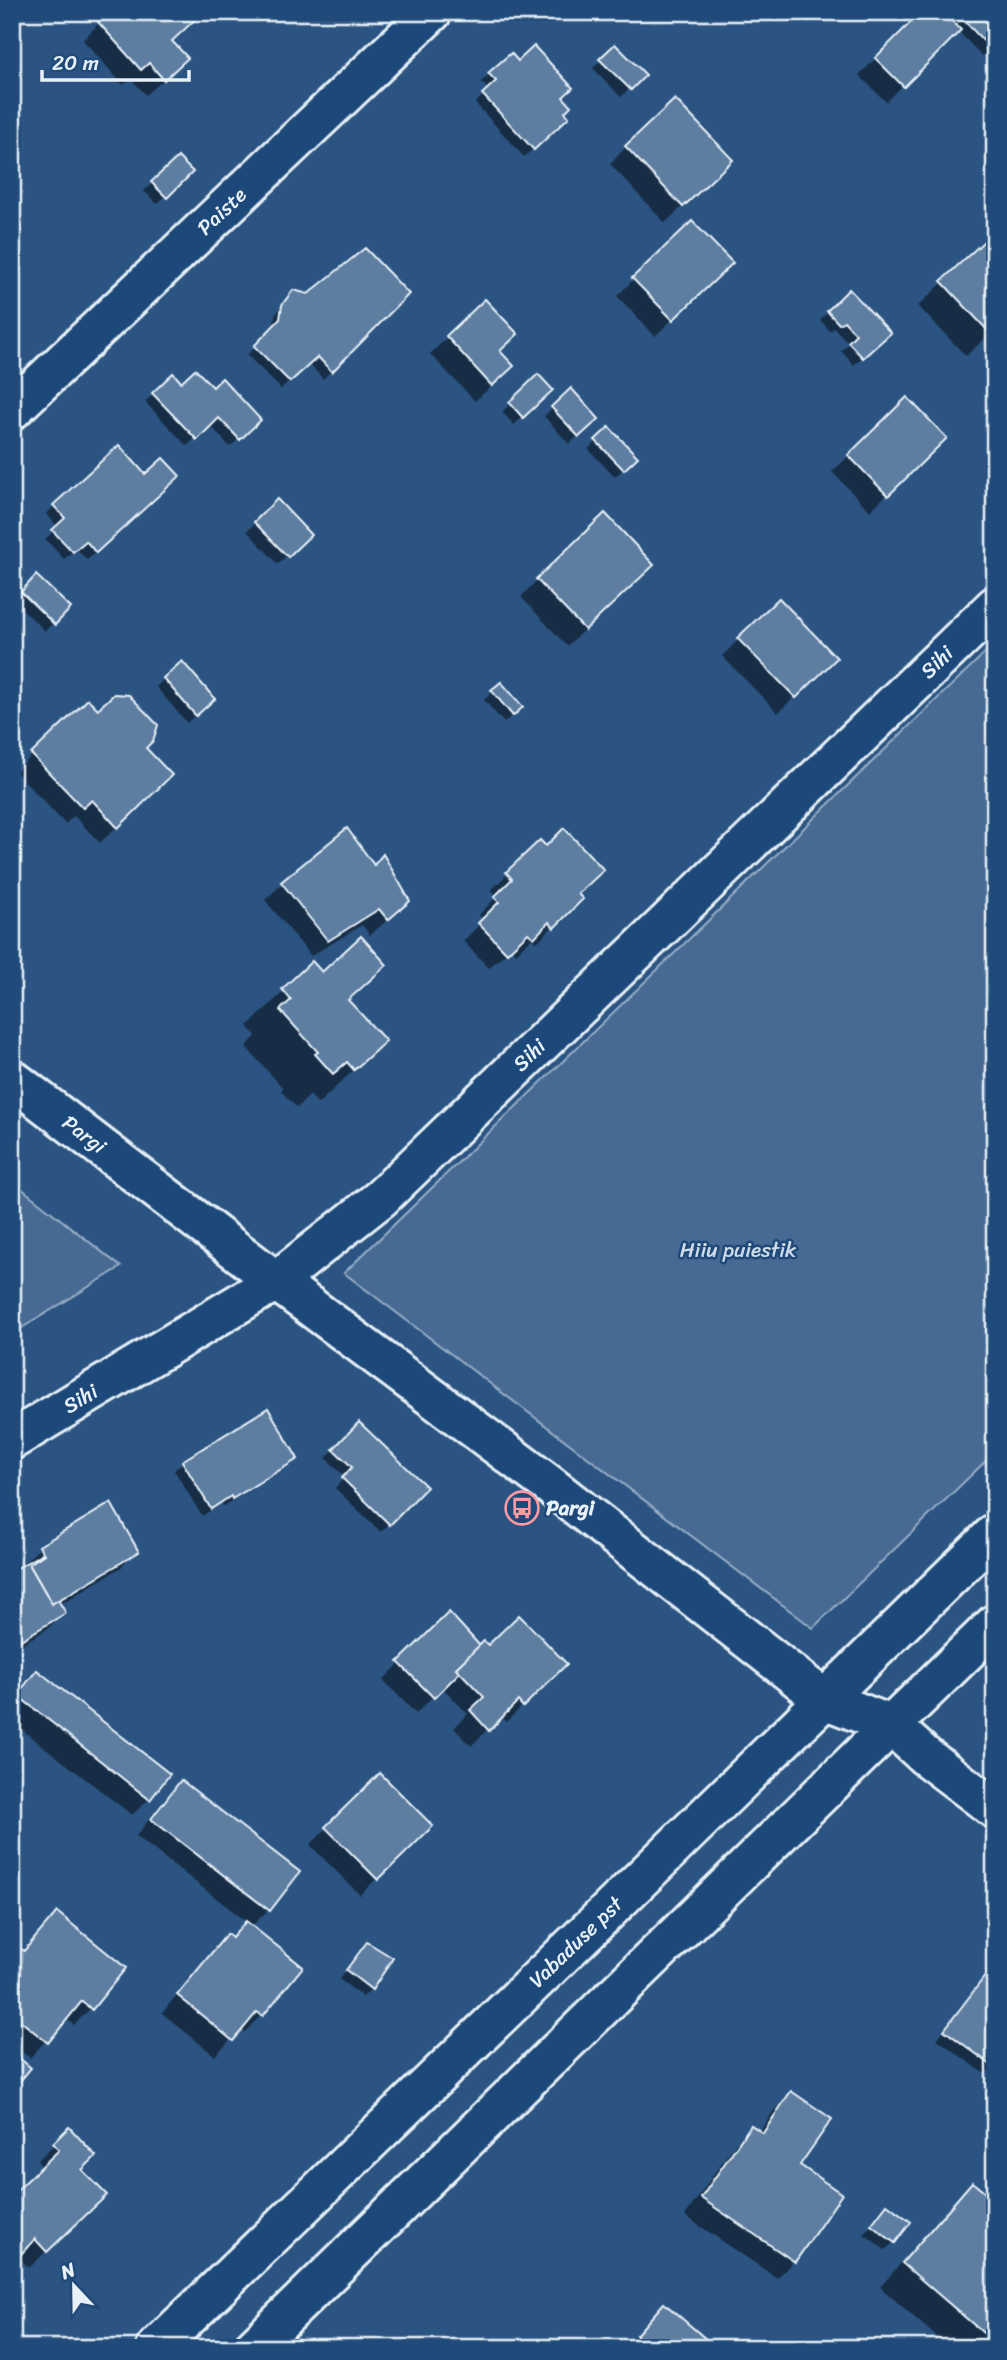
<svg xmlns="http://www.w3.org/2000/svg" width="1007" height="2360" viewBox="0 0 1007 2360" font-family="Sriracha,sans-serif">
	<rect width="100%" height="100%" fill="#2b5482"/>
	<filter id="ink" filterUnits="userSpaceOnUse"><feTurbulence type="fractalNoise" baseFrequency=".0143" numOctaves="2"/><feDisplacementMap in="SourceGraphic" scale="14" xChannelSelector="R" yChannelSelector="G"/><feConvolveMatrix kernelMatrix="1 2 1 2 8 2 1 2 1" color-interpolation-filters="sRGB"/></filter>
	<g filter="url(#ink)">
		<g fill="#476b93" stroke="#98aec6" stroke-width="2">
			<path d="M995,643v809l-182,176 -469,-355z"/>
			<path d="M12,1181l109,86 -109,67z"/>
		</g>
		<g fill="#0007">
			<path d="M923,12h63l9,32 -13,12 -24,-25 -72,71 -27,-27z"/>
			<path d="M99,23l71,19 -1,33 -23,20 -15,-16 -8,6 -40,-45z"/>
			<path d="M615,46l28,29 -22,22 -28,-29z"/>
			<path d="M490,74l71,24 1,15 5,4 -43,40 -49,-54 14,-13 -8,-8z"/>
			<path d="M626,147l88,30 -49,46 -55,-59z"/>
			<path d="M178,159l13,13 -34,32 -13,-13z"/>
			<path d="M995,233v96l-29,27 -48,-50z"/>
			<path d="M634,279l80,1 -59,56 -38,-40z"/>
			<path d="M849,291l39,42 -34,32 -13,-14 8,-8 -15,-15 -4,3 -10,-11z"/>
			<path d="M293,292l15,4 99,-2 -84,85 -14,-15 -28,25 -34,-34 26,-26 2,-14z"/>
			<path d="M485,302l13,49 -3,32 -20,18 -45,-47z"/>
			<path d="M173,375l8,9 31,6 47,30 -29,27 -20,-22 -23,21 -42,-44z"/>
			<path d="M538,376l12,14 -36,35 -12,-13z"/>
			<path d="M571,390l18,37 -20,17 -25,-28z"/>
			<path d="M907,400l37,38 -74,73 -38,-39z"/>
			<path d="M597,441l39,16 -21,20 -27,-28z"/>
			<path d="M145,476l25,8 -83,76 -11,-12 -12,11 -19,-20 13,-12 -12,-13 8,-8z"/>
			<path d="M277,502l31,33 -30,29 -31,-33z"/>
			<path d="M36,577l32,31 -23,23 -31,-30z"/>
			<path d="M537,580l98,2 -68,64 -46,-49z"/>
			<path d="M779,600l56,57 -57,56 -56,-57z"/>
			<path d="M164,679l40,28 -17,16 -31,-36z"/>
			<path d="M501,684l20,23 -17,16 -20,-23z"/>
			<path d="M144,748l26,27 -70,68 -26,-27 -9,8 -49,-52 16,-17z"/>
			<path d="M346,831l27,36 18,50 -21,18 -8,-10 -51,31 -46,-56 17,-16z"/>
			<path d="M540,843l6,6 35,50 -45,44 -4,-5 -16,15 -5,-5 -22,20 -26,-27 21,-21 -5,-5 18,-19 -6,-6z"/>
			<path d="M312,964l10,11 63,-10 -37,37 36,39 -66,63 -8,-9 -13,13 -16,-17 2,-3 -37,-41 10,-11 -8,-10z"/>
			<path d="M359,1424l65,64 -43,44 -46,-44 10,-11 -19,-19z"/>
			<path d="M296,1458l-9,9 -64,39 -1,-3 -20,13 -28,-46 9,-8z"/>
			<path d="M110,1506l27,45 -17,17 -61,37 5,8 -17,16 -35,21v-77l28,-25z"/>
			<path d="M449,1615l30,33 8,-1 78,17 -59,58 -6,-5 -29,29 -17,-18 14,-14 -26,-27 -26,27 -33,-34z"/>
			<path d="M37,1672l112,127 -17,16 -120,-93v-23z"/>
			<path d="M380,1775l50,51 -70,69 -50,-50z"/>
			<path d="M182,1782l87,127 -18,18 49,40 -39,48 -16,17 -4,-3 -26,27 -53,-43 49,-60 16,-17 4,3 16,-17 -111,-86 29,-37z"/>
			<path d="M57,1914l34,94 -17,17 -8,-7 -36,40 -18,-14v-96l11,4z"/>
			<path d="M368,1944l3,45 -8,8 -24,-18z"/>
			<path d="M995,1971v93l-10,10 -48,-35 47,-62z"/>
			<path d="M791,2094l6,72 42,28 -45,67 -17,17 -92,-62 50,-72 16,-17 8,6 15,-23z"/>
			<path d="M69,2130l10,40 25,25 -75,73 -12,-13 -5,5v-63l31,-30 -6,-6z"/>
			<path d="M973,2184l22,19v145h-46l-69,-61 69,-79z"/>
			<path d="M887,2206l7,36 -9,8 -21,-16z"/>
			<path d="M665,2305l49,43h-89z"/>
		</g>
		<g fill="#5d7da1" stroke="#e8f1f8" stroke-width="2">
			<path d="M109,12h94l-31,29 16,17 -24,22 -15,-17 -8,7 -43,-48z"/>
			<path d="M921,12h22l18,18 -57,57 -29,-29z"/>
			<path d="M956,12h32l7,7v27l-4,3z"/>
			<path d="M615,44l31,31 -15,15 -32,-31z"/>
			<path d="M534,46l39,42 -10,9 8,9 -6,6 4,5 -35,33 -52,-56 14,-13 -8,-8 23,-20 7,8z"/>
			<path d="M675,99l58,61 -50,47 -58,-61z"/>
			<path d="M178,157l15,15 -26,26 -16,-16z"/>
			<path d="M692,221l41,42 -60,57 -41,-42z"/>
			<path d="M995,231v99l-4,4 -50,-53z"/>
			<path d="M365,248l44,46 -77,78 -14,-15 -28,25 -36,-36 26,-27 2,-14 11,-15 15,4z"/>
			<path d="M849,289l42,44 -28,25 -15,-16 8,-8 -12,-13 -5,3 -12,-13z"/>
			<path d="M485,299l33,35 -18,17 14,15 -22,20 -46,-50z"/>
			<path d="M195,369l18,18 9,-9 39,42 -21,20 -21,-22 -22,22 -45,-47 21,-20 8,9z"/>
			<path d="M538,374l15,16 -30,28 -14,-16z"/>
			<path d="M571,388l28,31 -20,18 -28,-30z"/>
			<path d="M907,397l40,41 -59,58 -40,-41z"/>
			<path d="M609,427l29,30 -14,13 -29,-30z"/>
			<path d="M119,445l26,29 18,-16 17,18 -84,77 -10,-12 -13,11 -21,-22 13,-12 -12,-13z"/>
			<path d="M277,499l34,36 -23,22 -34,-35z"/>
			<path d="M605,513l49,52 -69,65 -49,-51z"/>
			<path d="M36,575l35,33 -16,17 -34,-33z"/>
			<path d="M779,598l58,60 -41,40 -59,-60z"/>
			<path d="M182,661l33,38 -19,17 -33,-38z"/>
			<path d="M501,682l22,25 -10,9 -22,-26z"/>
			<path d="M114,694l15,1 29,30 -5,16 -7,7 26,27 -54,53 -26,-28 -9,8 -52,-54 57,-55 10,10z"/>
			<path d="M347,828l27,37 9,-11 27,47 -22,19 -9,-11 -51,32 -47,-59z"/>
			<path d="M564,828l40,42 -26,24 5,5 -29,29 -5,-6 -15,16 -6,-5 -21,20 -29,-30 21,-21 -5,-5 18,-18 -6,-7 34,-32 6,6z"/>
			<path d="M361,936l26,29 -39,35 38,41 -32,29 -7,-8 -14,12 -18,-20 3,-2 -38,-42 11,-10 -9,-11 30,-28 10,11z"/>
			<path d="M268,1408l30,51 -66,40 -1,-3 -20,13 -29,-48z"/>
			<path d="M359,1422l68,65 -37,38 -48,-47 10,-11 -19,-18z"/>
			<path d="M111,1503l28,49 -87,52 -23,-40 15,-10 -5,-8z"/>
			<path d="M43,1553l1,1 -15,10 23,40 6,-4 8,13 -47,28 -7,-12v-58z"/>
			<path d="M449,1612l31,34 -24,22 4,4 -26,26 -36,-36z"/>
			<path d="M519,1615l48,49 -44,43 -5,-6 -29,30 -19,-21 14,-13 -28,-29 28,-27 4,4z"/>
			<path d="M37,1670l133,104 -20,26 -133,-105z"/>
			<path d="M380,1773l53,53 -55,54 -53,-53z"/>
			<path d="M181,1780l119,92 -30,39 -119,-92z"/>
			<path d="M57,1912l69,56 -34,42 -10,-9 -34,42 -36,-29v-69l2,-1 10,7z"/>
			<path d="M246,1921l57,46 -40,49 -6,-4 -24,29 -56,-46 50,-61 5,4z"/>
			<path d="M367,1942l26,16 -21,32 -26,-20z"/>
			<path d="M992,1967l3,2 -1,98 -50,-37z"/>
			<path d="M12,2052l19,16 -19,23z"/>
			<path d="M791,2091l41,28 -32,46 42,29 -47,68 -94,-64 50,-73 12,8z"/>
			<path d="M69,2127l27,29 -14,14 25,25 -60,57 -12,-13 -14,15 -9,-8v-51l47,-45 -6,-7z"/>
			<path d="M972,2182l23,19v142l-93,-80z"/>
			<path d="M887,2204l24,18 -16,21 -24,-18z"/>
			<path d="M664,2303l50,43 -1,2h-62l-15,-13z"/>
		</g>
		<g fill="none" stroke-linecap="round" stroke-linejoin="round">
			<defs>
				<g id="street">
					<path id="s1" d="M12,410l420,-398"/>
					<path id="s2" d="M12,1440l264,-159 105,-83 614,-592"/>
					<path d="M891,1725l34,31 70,53"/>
				</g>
				<g id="secondary">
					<path id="s3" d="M12,1079l264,202 271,202 277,216 67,26"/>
				</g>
				<g id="highway">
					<path id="s4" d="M156,2348l449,-434 390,-381"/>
					<path d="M253,2348l742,-724"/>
				</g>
			</defs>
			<use href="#street" stroke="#e8f1f8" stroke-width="44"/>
			<use href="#secondary" stroke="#e8f1f8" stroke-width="44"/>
			<use href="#highway" stroke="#e8f1f8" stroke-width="44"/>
			<use href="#street" stroke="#1f4a7a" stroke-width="38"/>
			<use href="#secondary" stroke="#1f4a7a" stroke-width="38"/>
			<use href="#highway" stroke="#1f4a7a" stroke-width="38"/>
		</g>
	</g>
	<defs>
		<symbol id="bus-ring" viewBox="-11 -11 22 22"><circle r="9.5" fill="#1f4a7a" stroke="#ff9aa2" stroke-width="1.5"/><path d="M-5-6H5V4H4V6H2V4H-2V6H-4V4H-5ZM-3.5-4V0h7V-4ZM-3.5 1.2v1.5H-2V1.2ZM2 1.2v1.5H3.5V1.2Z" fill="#ff9aa2"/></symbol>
	</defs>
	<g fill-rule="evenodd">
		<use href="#bus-ring" x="503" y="1489" width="38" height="38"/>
	</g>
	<g text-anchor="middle" stroke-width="5" stroke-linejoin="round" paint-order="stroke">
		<g font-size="21" fill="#e8f1f8" stroke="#1f4a7a">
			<text dy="7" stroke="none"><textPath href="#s1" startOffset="289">Paiste</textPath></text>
			<text dy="7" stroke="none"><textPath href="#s2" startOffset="1214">Sihi</textPath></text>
			<text dy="7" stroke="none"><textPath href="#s2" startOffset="648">Sihi</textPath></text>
			<text dy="7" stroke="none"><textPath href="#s3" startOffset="91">Pargi</textPath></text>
			<text dy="7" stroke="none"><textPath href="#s2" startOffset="80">Sihi</textPath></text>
			<text dy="7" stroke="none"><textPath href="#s4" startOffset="584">Vabaduse pst</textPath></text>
		</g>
		<g font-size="21" fill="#d0dde9" stroke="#1f4a7a">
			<text x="738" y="1257">Hiiu puiestik</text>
		</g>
		<g font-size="21" font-weight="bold" fill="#e8f1f8" stroke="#1f4a7a" text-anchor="start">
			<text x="546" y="1515">Pargi</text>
		</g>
	</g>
	<rect width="1007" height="2360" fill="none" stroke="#1f4a7a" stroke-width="42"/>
	<rect x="21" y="21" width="965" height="2318" fill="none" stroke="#e8f1f8" stroke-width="2.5" filter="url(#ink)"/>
	<g transform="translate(74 2286) rotate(338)" stroke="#1f4a7a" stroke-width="5" paint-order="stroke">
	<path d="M0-5L12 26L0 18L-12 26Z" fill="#e8f1f8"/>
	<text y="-10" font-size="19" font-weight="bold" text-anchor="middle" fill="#e8f1f8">N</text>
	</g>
	<path d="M42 70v10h147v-10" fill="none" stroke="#e8f1f8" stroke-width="3.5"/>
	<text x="52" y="70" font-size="21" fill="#e8f1f8" stroke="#1f4a7a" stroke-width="5" paint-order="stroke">20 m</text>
</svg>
